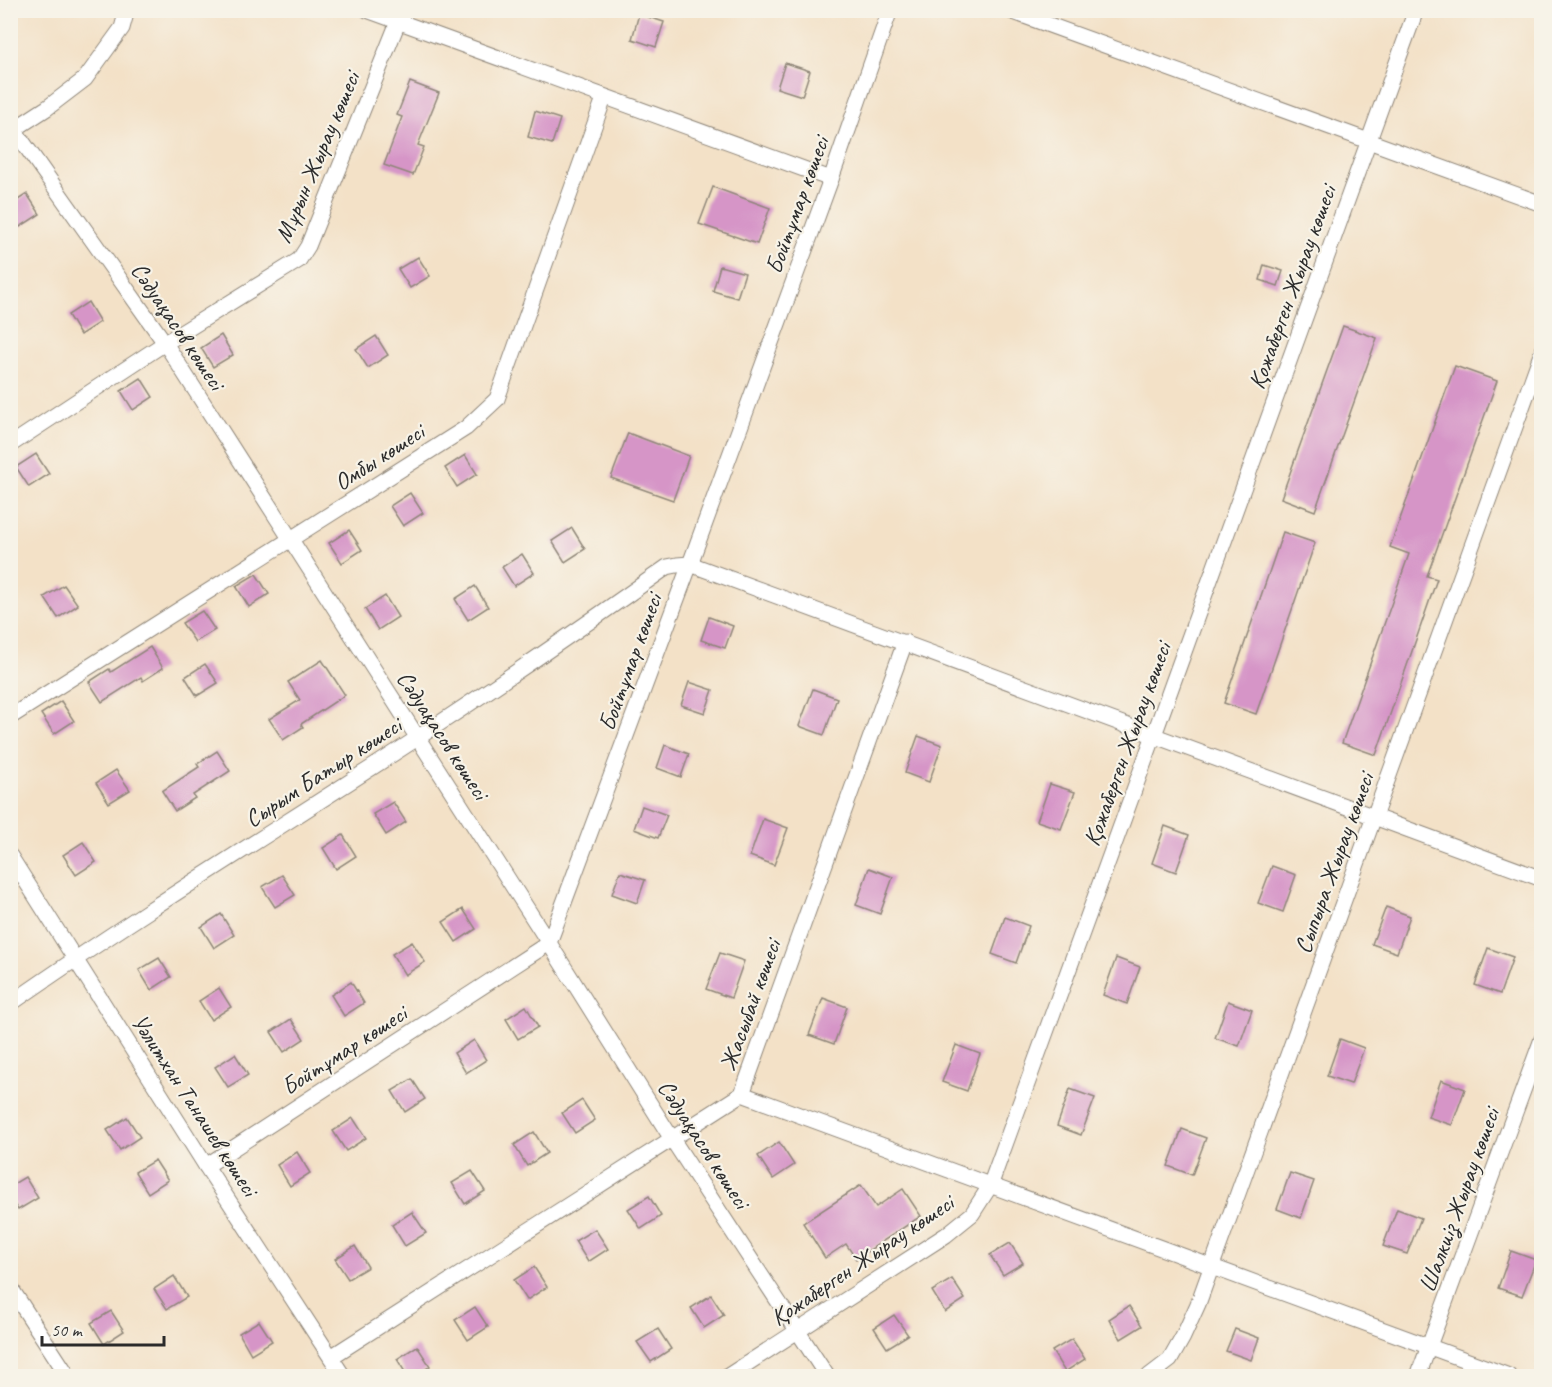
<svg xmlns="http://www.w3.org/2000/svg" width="1552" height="1387" viewBox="0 0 1552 1387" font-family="Caveat,sans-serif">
	<rect width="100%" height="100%" fill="#f7f3e8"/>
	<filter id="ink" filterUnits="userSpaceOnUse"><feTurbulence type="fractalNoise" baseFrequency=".0167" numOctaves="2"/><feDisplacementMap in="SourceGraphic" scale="12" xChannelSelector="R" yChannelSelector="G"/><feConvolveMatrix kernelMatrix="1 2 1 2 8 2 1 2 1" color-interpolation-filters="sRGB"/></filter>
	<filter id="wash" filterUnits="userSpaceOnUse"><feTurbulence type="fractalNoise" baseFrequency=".008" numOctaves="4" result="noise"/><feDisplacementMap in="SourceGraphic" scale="24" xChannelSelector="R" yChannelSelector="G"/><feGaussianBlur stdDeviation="1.35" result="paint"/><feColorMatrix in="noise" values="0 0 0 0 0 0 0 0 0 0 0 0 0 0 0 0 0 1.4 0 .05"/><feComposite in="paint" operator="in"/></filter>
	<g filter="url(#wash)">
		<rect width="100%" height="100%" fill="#f3e1c7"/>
		<g id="blocks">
			<g fill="#d695c7">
				<path d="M639,14l25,8 -8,25 -24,-8z"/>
				<path d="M785,63l25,8 -8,25 -25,-8z"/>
				<path d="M410,82l29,11 -21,52 6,2 -11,28 -29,-10 18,-48 -5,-2z"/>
				<path d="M535,111l25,8 -8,25 -24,-7z"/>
				<path d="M713,187l57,21 -13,36 -58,-20z"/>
				<path d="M27,194l13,20 -20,13 -10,-15v-7z"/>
				<path d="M418,257l12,19 -20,12 -12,-19z"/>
				<path d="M1264,265l19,6 -5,15 -18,-6z"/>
				<path d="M720,266l25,7 -8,25 -24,-7z"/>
				<path d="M88,302l12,20 -20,13 -12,-20z"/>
				<path d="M1343,326l34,12 -62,173 -34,-13z"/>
				<path d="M221,335l12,20 -20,12 -12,-19z"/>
				<path d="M376,336l12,19 -20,13 -12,-19z"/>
				<path d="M1455,366l42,15 -70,195 10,3 -61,176 -34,-12 67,-189 -19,-7z"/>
				<path d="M141,378l12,19 -20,13 -12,-19z"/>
				<path d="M628,433l61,23 -16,44 -62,-22z"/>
				<path d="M36,454l13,20 -20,13 -13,-20z"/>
				<path d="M465,455l12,19 -20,13 -12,-19z"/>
				<path d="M410,493l13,20 -20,13 -13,-20z"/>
				<path d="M572,528l13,21 -20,13 -13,-21z"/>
				<path d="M349,530l13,20 -20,13 -13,-20z"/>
				<path d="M1283,532l32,11 -59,171 -32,-11z"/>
				<path d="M522,554l12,19 -20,13 -12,-19z"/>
				<path d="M256,574l13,20 -20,13 -13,-21z"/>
				<path d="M64,585l14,20 -20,13 -14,-21z"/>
				<path d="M475,586l13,21 -20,13 -13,-21z"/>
				<path d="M385,596l13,21 -20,13 -13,-21z"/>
				<path d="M202,611l13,19 -20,12 -13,-19z"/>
				<path d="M709,617l24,9 -8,22 -24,-8z"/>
				<path d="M150,647l13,21 -20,13 -2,-4 -39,25 -13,-20 20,-13 2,3z"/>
				<path d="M322,660l23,35 -44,29 2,3 -20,13 -14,-21 31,-19 -12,-18z"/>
				<path d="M205,664l13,19 -21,13 -12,-19z"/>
				<path d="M689,682l24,8 -8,23 -24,-8z"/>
				<path d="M813,689l24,9 -13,37 -25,-9z"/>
				<path d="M61,701l13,20 -20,13 -13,-20z"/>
				<path d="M918,736l24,9 -13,37 -24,-9z"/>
				<path d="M665,745l24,9 -8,23 -24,-9z"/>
				<path d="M217,751l13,20 -37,24 2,3 -20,13 -13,-20 37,-24 -2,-3z"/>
				<path d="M116,770l14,20 -21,13 -13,-20z"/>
				<path d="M1050,784l25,8 -14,37 -24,-8z"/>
				<path d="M393,802l13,20 -20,13 -13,-21z"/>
				<path d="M642,806l25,9 -9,23 -24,-9z"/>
				<path d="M763,819l25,9 -14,37 -24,-9z"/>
				<path d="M1165,826l24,9 -13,37 -24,-9z"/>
				<path d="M343,835l13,21 -20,13 -13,-21z"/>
				<path d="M83,842l13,20 -20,13 -13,-20z"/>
				<path d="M1272,866l24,9 -13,37 -25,-9z"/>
				<path d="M869,868l24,9 -13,37 -24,-9z"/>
				<path d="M620,872l25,8 -8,23 -25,-9z"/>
				<path d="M282,875l13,20 -20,12 -13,-20z"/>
				<path d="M1386,907l24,9 -13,37 -25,-9z"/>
				<path d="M463,909l13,20 -20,13 -13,-20z"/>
				<path d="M221,914l13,21 -20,13 -13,-21z"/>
				<path d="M1005,917l24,9 -13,37 -24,-9z"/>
				<path d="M412,942l13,20 -20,13 -13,-21z"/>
				<path d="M1488,948l25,9 -13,37 -25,-9z"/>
				<path d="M720,953l24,8 -13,37 -25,-9z"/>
				<path d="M159,958l12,19 -20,13 -12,-20z"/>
				<path d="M1116,958l24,9 -13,37 -24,-9z"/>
				<path d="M351,982l13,21 -20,13 -13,-21z"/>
				<path d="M219,988l12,19 -20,13 -12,-19z"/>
				<path d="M823,998l24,9 -13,37 -25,-9z"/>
				<path d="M1228,1001l24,9 -13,36 -24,-8z"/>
				<path d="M526,1006l12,21 -20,12 -12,-20z"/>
				<path d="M291,1019l13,20 -20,13 -13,-20z"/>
				<path d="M1340,1039l24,9 -13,36 -24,-8z"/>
				<path d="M474,1040l12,20 -20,13 -12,-20z"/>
				<path d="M956,1045l24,9 -13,37 -25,-9z"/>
				<path d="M235,1054l13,21 -20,12 -13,-20z"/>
				<path d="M412,1079l13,20 -20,13 -13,-21z"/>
				<path d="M1441,1080l24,9 -13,36 -24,-8z"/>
				<path d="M1070,1089l25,9 -14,37 -24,-9z"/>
				<path d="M582,1100l13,20 -20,13 -13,-20z"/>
				<path d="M127,1117l13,20 -20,13 -13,-20z"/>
				<path d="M353,1118l13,20 -20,13 -13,-20z"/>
				<path d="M1182,1129l24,9 -14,37 -24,-9z"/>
				<path d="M534,1132l13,21 -20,13 -13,-21z"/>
				<path d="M779,1142l15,23 -21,14 -15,-23z"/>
				<path d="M297,1152l13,21 -20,13 -13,-21z"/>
				<path d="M155,1160l13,20 -20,13 -13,-21z"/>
				<path d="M472,1171l13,20 -20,13 -13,-21z"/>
				<path d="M1290,1173l24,8 -13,37 -24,-9z"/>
				<path d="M25,1177l13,21 -20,12 -8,-12v-12z"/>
				<path d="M861,1185l15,22 27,-18 18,27 -65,43 -10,-15 -21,14 -22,-35z"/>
				<path d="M649,1196l12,20 -20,13 -13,-20z"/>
				<path d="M1397,1209l24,9 -14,36 -24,-8z"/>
				<path d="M412,1212l14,21 -21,13 -13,-21z"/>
				<path d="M595,1229l13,20 -20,13 -13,-21z"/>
				<path d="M1010,1243l13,20 -20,12 -13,-20z"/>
				<path d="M355,1246l13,21 -20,12 -13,-20z"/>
				<path d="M1511,1251l25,9 -14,36 -24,-8z"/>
				<path d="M534,1267l13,20 -20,13 -13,-20z"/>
				<path d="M174,1276l13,21 -20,12 -13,-20z"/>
				<path d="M952,1279l13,20 -20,13 -13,-21z"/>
				<path d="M711,1295l13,20 -20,13 -13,-20z"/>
				<path d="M1129,1306l13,20 -21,13 -12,-20z"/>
				<path d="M475,1307l13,20 -20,13 -13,-20z"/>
				<path d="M111,1311l13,20 -20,13 -13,-21z"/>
				<path d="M894,1315l14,20 -21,13 -13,-20z"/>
				<path d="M259,1321l13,20 -21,13 -12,-21z"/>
				<path d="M658,1329l13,20 -20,13 -14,-20z"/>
				<path d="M1235,1329l24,9 -8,22 -25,-9z"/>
				<path d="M1072,1339l13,20 -20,13 -13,-21z"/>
				<path d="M417,1346l13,20 -16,11h-6l-11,-18z"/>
			</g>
		</g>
	</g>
	<g filter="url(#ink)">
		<use href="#blocks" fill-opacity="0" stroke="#8f8679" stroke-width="1.5"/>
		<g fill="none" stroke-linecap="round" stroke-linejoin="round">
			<defs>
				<g id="street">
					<path d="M367,10l464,169"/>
					<path d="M1008,10l534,194"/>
					<path d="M10,124l155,219 384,600 123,196 155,237"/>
					<path d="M10,132l37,-24 38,-29 37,-51 5,-18"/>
					<path d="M10,445l155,-102 134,-83 9,-14 90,-224"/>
					<path d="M10,717l456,-289 31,-29 107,-301"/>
					<path d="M10,856l196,310 137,210"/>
					<path d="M10,1004c133,-93 271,-177 406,-265 85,-56 168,-113 251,-172l10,-2 13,-1 852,315"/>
					<path d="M742,1094l767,282"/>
					<path d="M206,1166l343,-223 141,-379 141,-385 59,-169"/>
					<path d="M10,1287l58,89"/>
					<path d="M331,1357l411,-263 163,-452"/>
					<path d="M728,1376l218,-141 26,-21 18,-28 164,-451 262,-725"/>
					<path d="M1149,1376l21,-16 13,-23 15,-33 344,-952"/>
					<path d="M1418,1376l124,-337"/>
				</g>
			</defs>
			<use href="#street" stroke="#8f8679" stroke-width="17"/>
			<use href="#street" stroke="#fff" stroke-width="15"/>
		</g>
	</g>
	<g text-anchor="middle" stroke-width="4.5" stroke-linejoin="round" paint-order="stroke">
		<g font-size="24" fill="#2b2b2b" stroke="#f7f3e8">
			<text transform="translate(317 157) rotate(-67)" y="8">Мұрын Жырау көшесі</text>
			<text transform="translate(797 205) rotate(-70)" y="8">Бойтұмар көшесі</text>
			<text transform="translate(1292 287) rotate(-70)" y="8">Қожаберген Жырау көшесі</text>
			<text transform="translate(178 326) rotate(56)" y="8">Сәдуақасов көшесі</text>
			<text transform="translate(379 457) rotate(-33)" y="8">Омбы көшесі</text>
			<text transform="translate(630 662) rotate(-70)" y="8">Бойтұмар көшесі</text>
			<text transform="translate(443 735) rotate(57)" y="8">Сәдуақасов көшесі</text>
			<text transform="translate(1127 744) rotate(-70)" y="8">Қожаберген Жырау көшесі</text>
			<text transform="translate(323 772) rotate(-33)" y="8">Сырым Батыр көшесі</text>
			<text transform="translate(1334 863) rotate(-70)" y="8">Сыпыра Жырау көшесі</text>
			<text transform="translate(750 1005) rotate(-70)" y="8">Жасыбай көшесі</text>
			<text transform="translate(344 1050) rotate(-33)" y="8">Бойтұмар көшесі</text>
			<text transform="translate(195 1105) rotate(57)" y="8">Уәлитхан Танашев көшесі</text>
			<text transform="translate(704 1144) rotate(57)" y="8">Сәдуақасов көшесі</text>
			<text transform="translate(1459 1200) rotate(-70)" y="8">Шалкиіз Жырау көшесі</text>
			<text transform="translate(862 1260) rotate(-34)" y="8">Қожаберген Жырау көшесі</text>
		</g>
	</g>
	<rect width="1552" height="1387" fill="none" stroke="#f7f3e8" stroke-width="36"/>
	<path d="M42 1336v9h122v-9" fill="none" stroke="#2b2b2b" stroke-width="3"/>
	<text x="51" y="1336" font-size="18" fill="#2b2b2b" stroke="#f7f3e8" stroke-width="4.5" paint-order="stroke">50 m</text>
</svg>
